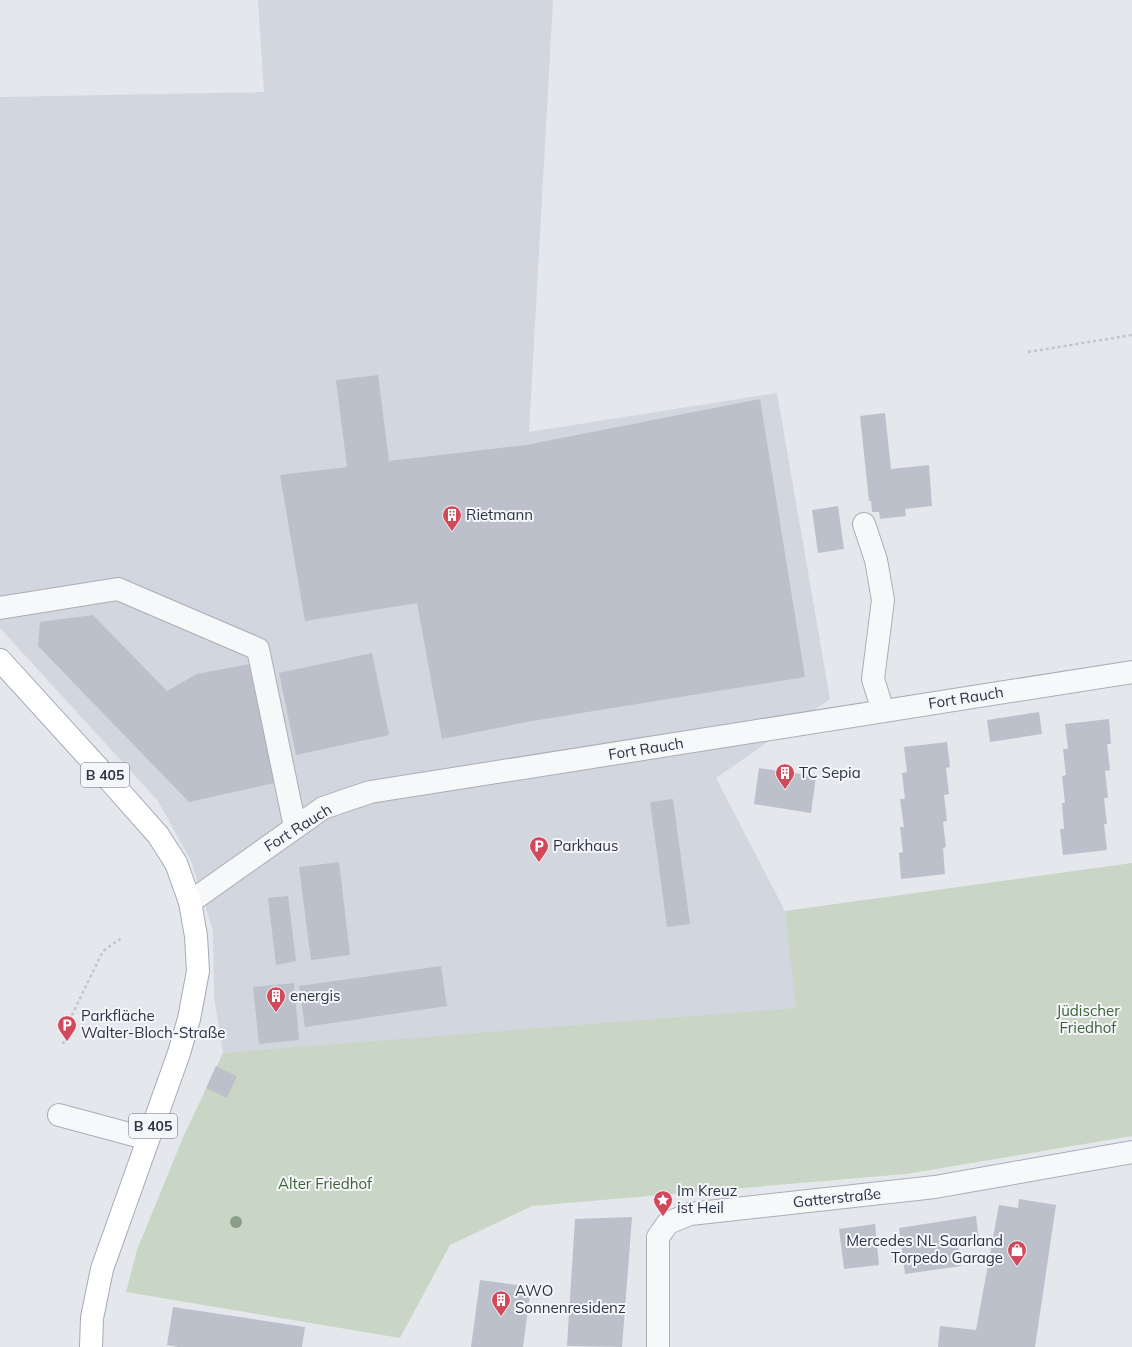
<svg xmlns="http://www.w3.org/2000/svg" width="1132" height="1347" viewBox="0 0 1132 1347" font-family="Mulish,sans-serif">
	<rect width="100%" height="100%" fill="#e4e7ec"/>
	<path fill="#d2d6de" d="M258,0h295l-24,432 248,-39 53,306 -114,79 69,133 12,97 -332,36 -242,9 -9,-57 -1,-65 -22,-70 -33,-60 -158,-173v-531l264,-5z"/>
	<path fill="#c9d6c5" d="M1132,863v273l-226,38 -374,32 -82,39 -50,93 -274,-46 11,-42 47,-115 39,-82 573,-45 -11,-97z"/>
	<g fill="#bbc0ca">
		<path d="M378,375l11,86 137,-16 234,-46 45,278 -273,44 -90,18 -25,-136 -112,18 -25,-146 67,-8 -11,-87z"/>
		<path d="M885,413l6,56 38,-4 3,41 -27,3 1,7 -26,3 -1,-7h-7l-1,-11h-2l-9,-85z"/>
		<path d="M838,506l6,43 -26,4 -6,-43z"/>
		<path d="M93,615l74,76 30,-17 53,-10 28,118 -89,20 -151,-156 2,-24z"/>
		<path d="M372,653l17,82 -93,20 -17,-82z"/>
		<path d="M1039,712l3,22 -52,8 -3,-22z"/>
		<path d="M1109,719l2,25h-4l3,26 -5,1 3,27h-4l3,26h-3l3,26 -44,5 -3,-26h4l-2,-26h3l-3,-27 4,-1 -3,-26h5l-3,-25z"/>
		<path d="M947,742l3,25 -4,1 3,26 -5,1 3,26 -4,1 3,25 -3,1 2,26 -44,5 -2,-26 4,-1 -3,-25h4l-4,-28h5l-3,-26 5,-1 -3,-25z"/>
		<path d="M759,768l57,8 -5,37 -57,-9z"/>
		<path d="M673,799l17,125 -23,3 -17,-125z"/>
		<path d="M339,862l11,93 -39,5 -12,-93z"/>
		<path d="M288,896l8,65 -20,4 -8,-67z"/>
		<path d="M441,966l6,40 -142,21 -6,-41z"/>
		<path d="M294,983l5,57 -40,4 -6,-57z"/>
		<path d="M216,1066l21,10 -10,22 -21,-10z"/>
		<path d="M1019,1199l37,6 -21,142h-97l2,-21 36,4 23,-125 19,3z"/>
		<path d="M976,1216l3,25 -21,3 3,22 -56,8 -6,-46z"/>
		<path d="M632,1217l-10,130 -55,-1 8,-127z"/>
		<path d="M875,1224l4,41 -35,4 -5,-40z"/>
		<path d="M480,1280l51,7 -8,60h-52z"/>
		<path d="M173,1307l132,20 -3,20h-124l-11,-2z"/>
	</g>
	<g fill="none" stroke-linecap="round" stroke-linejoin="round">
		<defs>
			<g id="minor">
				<path d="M864,524l12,36 7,40 -10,79 10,32"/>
				<path d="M0,608l118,-19 140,60 37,178"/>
				<path d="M190,902l133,-94 47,-16 762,-120"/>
				<path d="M59,1115l89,24"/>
				<path d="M658,1347v-110l10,-14 22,-9 245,-27 197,-35"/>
			</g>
			<path id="major" d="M0,660l112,123 46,52 18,28 14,39 6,34 2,35 -9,48 -10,34 -77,216 -10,49 -1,29"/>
		</defs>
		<use href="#minor" stroke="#a9aeb7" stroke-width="24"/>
		<use href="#major" stroke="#a3abb8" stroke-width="24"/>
		<g stroke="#c2c5cb" stroke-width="2.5" stroke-dasharray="3 3" stroke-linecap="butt">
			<path d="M1028,352l104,-17"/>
			<path d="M63,1044l9,-29 31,-64 20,-14"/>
		</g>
		<use href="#minor" stroke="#f7f8fa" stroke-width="22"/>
		<use href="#major" stroke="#fff" stroke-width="22"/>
	</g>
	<circle fill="#899d89" cx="236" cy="1222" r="6"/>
	<defs>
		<symbol id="building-pin" viewBox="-11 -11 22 30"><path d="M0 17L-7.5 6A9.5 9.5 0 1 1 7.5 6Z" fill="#d1495b" stroke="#f4f6f9"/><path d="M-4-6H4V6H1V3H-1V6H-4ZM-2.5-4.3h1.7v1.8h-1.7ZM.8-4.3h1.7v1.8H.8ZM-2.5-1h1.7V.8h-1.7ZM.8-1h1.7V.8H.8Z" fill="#fff"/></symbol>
		<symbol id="parking-pin" viewBox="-11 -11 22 30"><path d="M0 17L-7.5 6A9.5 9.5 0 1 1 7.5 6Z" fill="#d1495b" stroke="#f4f6f9"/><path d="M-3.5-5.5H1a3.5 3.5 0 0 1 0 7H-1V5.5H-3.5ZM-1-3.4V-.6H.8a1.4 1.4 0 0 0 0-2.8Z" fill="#fff"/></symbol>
		<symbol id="sight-pin" viewBox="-11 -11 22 30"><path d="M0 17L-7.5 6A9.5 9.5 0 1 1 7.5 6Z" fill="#d1495b" stroke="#f4f6f9"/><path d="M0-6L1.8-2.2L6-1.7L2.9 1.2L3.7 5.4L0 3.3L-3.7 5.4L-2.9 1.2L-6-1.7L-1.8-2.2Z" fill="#fff"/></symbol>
		<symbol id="shop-pin" viewBox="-11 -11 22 30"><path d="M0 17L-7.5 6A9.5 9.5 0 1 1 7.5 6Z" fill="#d1495b" stroke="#f4f6f9"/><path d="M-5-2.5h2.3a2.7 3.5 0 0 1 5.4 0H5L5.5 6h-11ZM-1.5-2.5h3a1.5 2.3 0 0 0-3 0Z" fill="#fff"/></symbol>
	</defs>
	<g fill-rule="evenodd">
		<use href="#building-pin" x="441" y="504" width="22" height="30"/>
		<use href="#building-pin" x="774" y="762" width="22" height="30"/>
		<use href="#parking-pin" x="528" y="835" width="22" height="30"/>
		<use href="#building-pin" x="265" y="985" width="22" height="30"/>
		<use href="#parking-pin" x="56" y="1014" width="22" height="30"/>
		<use href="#sight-pin" x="652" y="1189" width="22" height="30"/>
		<use href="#shop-pin" x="1006" y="1239" width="22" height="30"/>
		<use href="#building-pin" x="490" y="1289" width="22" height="30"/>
	</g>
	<g text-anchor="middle" stroke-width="4" stroke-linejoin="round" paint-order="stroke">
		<g fill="#f4f6f9" stroke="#676e7b" stroke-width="1">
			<rect x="81" y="763" width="48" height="24" rx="3"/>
			<rect x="129" y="1114" width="48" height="24" rx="3"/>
		</g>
		<g font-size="14" font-weight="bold" fill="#2b3445">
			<text x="105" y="780">B 405</text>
			<text x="153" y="1131">B 405</text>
		</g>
		<g font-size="15" fill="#2b3445" stroke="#f4f6f9" text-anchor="start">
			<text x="466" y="520">Rietmann</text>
			<text x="799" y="778">TC Sepia</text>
			<text x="553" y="851">Parkhaus</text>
			<text x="290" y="1001">energis</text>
			<text x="81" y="1021">Parkfläche<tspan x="81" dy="17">Walter-Bloch-Straße</tspan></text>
			<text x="677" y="1196">Im Kreuz<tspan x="677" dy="17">ist Heil</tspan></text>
			<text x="1003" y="1246" text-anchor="end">Mercedes NL Saarland<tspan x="1003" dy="17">Torpedo Garage</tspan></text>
			<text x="515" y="1296">AWO<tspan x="515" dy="17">Sonnenresidenz</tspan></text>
		</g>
		<g font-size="15" fill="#2b3445" stroke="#f4f6f9">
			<text transform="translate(966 698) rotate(-9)" y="5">Fort Rauch</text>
			<text transform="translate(646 749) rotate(-9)" y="5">Fort Rauch</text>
			<text transform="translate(298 828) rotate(-32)" y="5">Fort Rauch</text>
			<text transform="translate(837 1198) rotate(-6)" y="5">Gatterstraße</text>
		</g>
		<g font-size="15" fill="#3f6138" stroke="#f4f6f9">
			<text x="1088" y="1016">Jüdischer<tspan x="1088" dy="17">Friedhof</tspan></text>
			<text x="325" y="1189">Alter Friedhof</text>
		</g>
	</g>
</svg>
